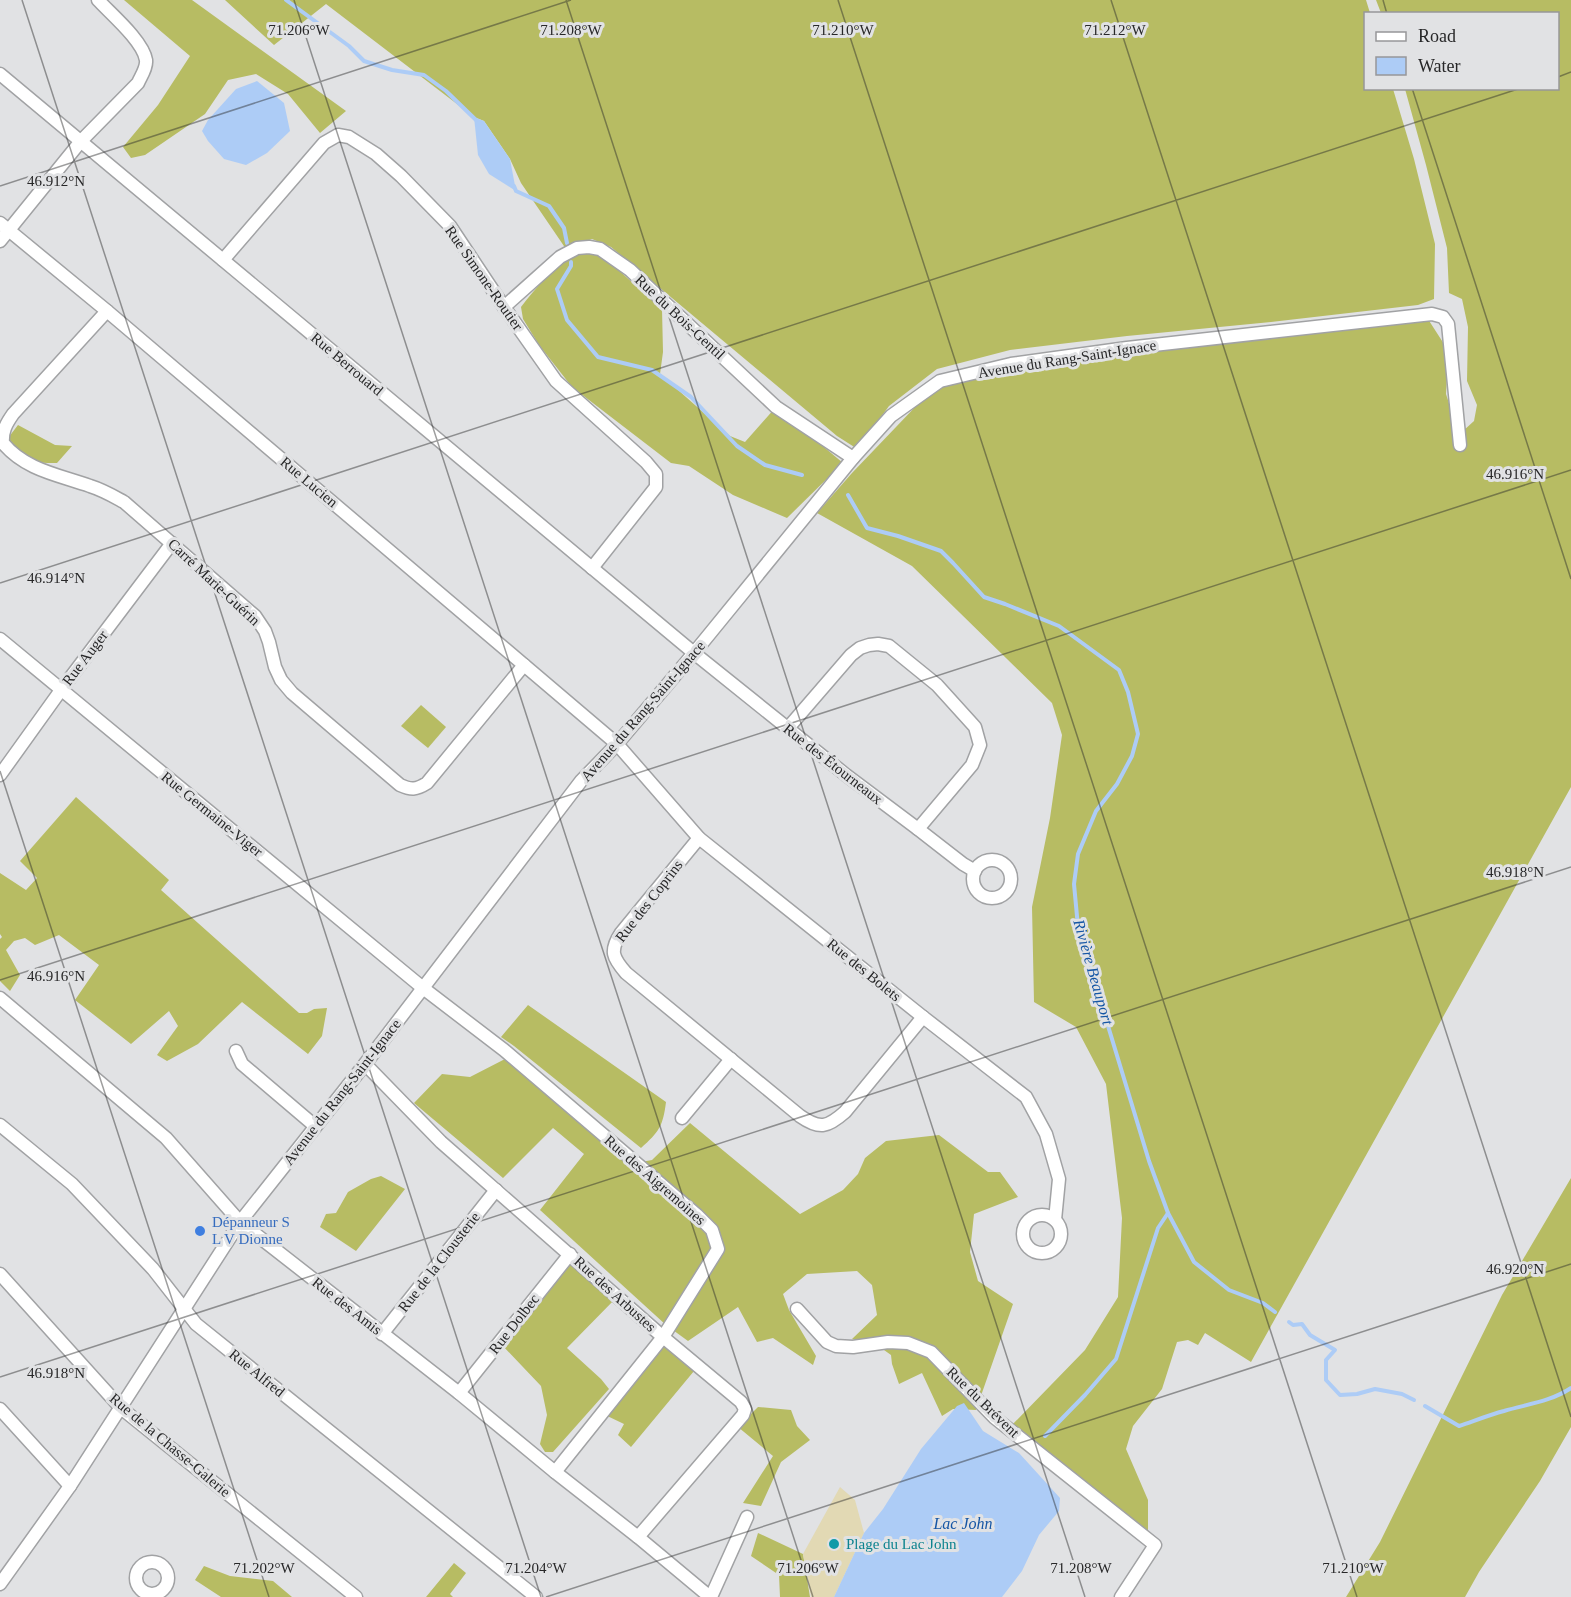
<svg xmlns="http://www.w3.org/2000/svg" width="1571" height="1597" viewBox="0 0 1571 1597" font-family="'Times New Roman',serif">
	<rect width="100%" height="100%" fill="#e1e2e4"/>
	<g fill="#b7bc63">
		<path d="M124,0h68l154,111 -26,22 -32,-39 -32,-20 -28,6 -23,34 -60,41 -14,3 -8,-11 35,-42 32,-49z"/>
		<path d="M225,0h1141l4,13 -4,1v74l27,1 21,70 21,85 -1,55 -16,6 -147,17 -144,14 -117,14 -73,19 -48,37 -30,41v3l-22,-14 -226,-189 -19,-8 -26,10 -45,-66 -11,-24 -26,-38 -10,-4 -148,-113 -52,41z"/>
		<path d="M1376,0h195v787l-320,575 -46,-29 -7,12 -10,-5 -11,2 -15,47 -29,37 -7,23 22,51v33l-136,-108 73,-75 33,-53 4,-79 -16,-134 -30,-57 -42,-25 -2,-95 18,-89 12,-83 -10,-32 -140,-137 -95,-53 35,-40 88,-92 71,-17 415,-48 18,28 3,33 -1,17 10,31 7,6 11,-10 3,-16 -10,-24 1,-54 -6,-28 -13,-6 -2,-45 -21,-83 -21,-76 153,-1v-74l-177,-1z"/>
		<path d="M582,250l14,4 19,13 47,42 1,43 -3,22 70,62 15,6 31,-35 67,56 -56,55 -54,-23 -44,-29 -18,-3 -99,-76 -33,-42 -16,-26 -2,-12c17,-22 36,-44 61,-57z"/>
		<path d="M18,425l37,20 17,1 -15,17c-27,1 -31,-5 -52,-21z"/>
		<path d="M421,705l25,22 -18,21 -27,-22z"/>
		<path d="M76,797l93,83 -8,10 138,123h8l7,-4 13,-1 -5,28 -14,18 -66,-52 -44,42 -31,17 -10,-6 21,-29 -9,-15 -38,33 -56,-44 24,-35 -40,-30 -24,10 -10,-7 -11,3 -8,9 14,25 -10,16 -10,-10v-42l2,-2 -2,-3v-61l26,17 11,-12 -17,-17z"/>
		<path d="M528,1005l138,97c-3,24 -7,30 -25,46l-127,-102 -13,-9z"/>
		<path d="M505,1059l131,104 16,-3 38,-37 110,91 43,-24 15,-16 7,-16 21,-17 53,-6 49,37h12l18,25 -44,17 -4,38 8,29 35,23 -37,106 -23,-1 -11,7 -20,-43 -23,11 -7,-20 -1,-9 -14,-10 -25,-6 25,-24 -5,-30 -15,-14 -50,3 -24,20 6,16 27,46 -3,9 -40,-27 -16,4 -19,-35 -50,34 -22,-16 -126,-115 44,-56 -31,-26 -50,50 -89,-75 28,-29 28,3z"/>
		<path d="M381,1176l24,13 -49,62 -36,-24 6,-13 10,-1 12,-21 23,-13z"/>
		<path d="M1571,1178v249l-31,54 -61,91 -14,25h-119l34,-55 122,-247z"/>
		<path d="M567,1253l51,43 -51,52 34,31 8,10 -56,63h-8l-5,-8 7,-29 -6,-29 -39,-41z"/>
		<path d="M661,1337l38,28 -68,82 -13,-12 6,-11 -23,-11z"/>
		<path d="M758,1407l33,3 6,16 13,14 -29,22 -20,44 -18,-3 30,-47 -35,-29z"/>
		<path d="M758,1533l45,21 7,43h-30l-1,-22 -28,-19z"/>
		<path d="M454,1563l12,10 -16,21 3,3h-27z"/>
		<path d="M204,1566l26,10 43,5 19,16h-71l-26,-17z"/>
	</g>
	<path fill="#e2d9b4" d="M840,1487l15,13 9,33 -30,64h-23l-8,-43z"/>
	<g fill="#adccf6">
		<path d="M257,81l27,22 6,28 -23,22 -21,12 -22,-6 -16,-18 -6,-10 6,-11 28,-31z"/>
		<path d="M474,117l10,4 26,38 6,32 -27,-17 -11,-19z"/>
		<path d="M964,1403l19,28 36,22 41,45 -1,13 -20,24 -17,36 -20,26h-168l30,-64 19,-24 38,-60 36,-43z"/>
	</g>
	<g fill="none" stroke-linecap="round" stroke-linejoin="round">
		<g stroke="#adccf6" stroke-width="4">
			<path d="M286,0l63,46 15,15 28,9 32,5 22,16 30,29"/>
			<path d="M514,186l2,5 33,15 15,22 3,15"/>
			<path d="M571,262v4l-14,23 10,31 31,37 54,13 39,27 46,49 28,19 37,10"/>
			<path d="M848,495l19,33 31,8 43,15 12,12 31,34 21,7 54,22 60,44 9,22 10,42 -6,22 -15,28 -21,27 -18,43 -4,30 4,43 71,234 19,52 26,49 35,28 34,13 12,9"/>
			<path d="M1289,1322l4,3 9,-1 8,11 25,15 -9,10v20l14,15 17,-1 18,-5 27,5 12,6"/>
			<path d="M1425,1406l34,20c15,-5 30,-11 45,-15 23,-7 46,-9 67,-23"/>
			<path d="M1045,1436l40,-41 31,-36 42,-131 10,-15"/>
		</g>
		<defs>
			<g id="minor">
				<path d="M0,74l694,579 152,122 72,54 45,35 12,7"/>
				<path d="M0,223l107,88 510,433 82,94 224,179 103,80 20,37 13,45 -4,41"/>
				<path d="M0,241l81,-100 57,-58c3,-7 9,-15 8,-23 -3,-19 -35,-46 -48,-60"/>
				<path d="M223,260l101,-117 14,-8 11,2 27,17 25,22 49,50 54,81 52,74 90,81 10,12v13l-64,81"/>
				<path d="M504,307l56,-50 17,-9 12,-1 11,2 30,21 146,137 77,51"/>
				<path d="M107,311l-94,103c-7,10 -11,17 -10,29 22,27 56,32 87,43 13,4 23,10 34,16l131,114 10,15 4,11 6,25 6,13 11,13 108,92c11,5 16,5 27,-2l97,-118"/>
				<path d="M0,639l423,349 81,62 193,165 15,15 6,19 -55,88 -108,135"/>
				<path d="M788,728l63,-73 9,-7 9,-3 9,-1 11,2 48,39 38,42 5,18 -8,20 -54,64"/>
				<path d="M0,775l61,-85 111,-147"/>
				<path d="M699,838l-78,95c-12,18 -8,25 5,40l174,143c20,14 28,11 45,-4l78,-95"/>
				<circle cx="992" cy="879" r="19"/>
				<path d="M0,998l166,140 74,84 219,171 96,79 83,65 72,60"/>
				<path d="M236,1051l6,13 73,62"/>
				<path d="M365,1064l76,78 222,195 78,65 4,7 -2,6 -105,122"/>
				<path d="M682,1118l49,-59"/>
				<path d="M0,1125l72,59 81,85 43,55 340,273"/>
				<circle cx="1042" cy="1234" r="19"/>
				<path d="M0,1274l121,134 235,189"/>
				<path d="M797,1309l30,33 9,4 17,1 35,-5 20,1 23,9 64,66 160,127 -34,52"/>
				<path d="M382,1334l114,-144"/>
				<path d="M459,1393l111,-139"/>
				<path d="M0,1409l70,77"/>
				<circle cx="152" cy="1578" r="16"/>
				<path d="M0,1584l70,-98 170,-264 125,-158 216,-283 36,-37 77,-91 159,-195 38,-42 49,-35 71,-17 116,-16 305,-34 11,3 5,7 12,121"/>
				<path d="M711,1597l36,-80"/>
			</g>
		</defs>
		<use href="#minor" stroke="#a1a2a4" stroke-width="15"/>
		<use href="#minor" stroke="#fff" stroke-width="12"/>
	</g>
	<path fill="none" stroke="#272728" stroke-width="1.5" stroke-opacity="0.45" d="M22,0l519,1597M294,0l519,1597M566,0l519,1597M838,0l519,1597M1111,0l460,1417M1383,0l4,14M1558,77l13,-5M1412,88l159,491M0,186l571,-186M0,583l1521,-495M0,771l269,826M0,980l1571,-510M0,1377l1571,-510M546,1597l1025,-333"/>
	<circle fill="#3f7fe0" stroke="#e1e2e4" stroke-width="2" cx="200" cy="1231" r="6"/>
	<circle fill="#0f9aa8" stroke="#e1e2e4" stroke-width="2" cx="834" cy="1544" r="6"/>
	<g text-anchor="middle" stroke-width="6" stroke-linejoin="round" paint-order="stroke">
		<g font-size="15" fill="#272728" stroke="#e1e2e4">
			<text transform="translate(484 278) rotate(55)" y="5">Rue Simone-Routier</text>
			<text transform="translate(680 317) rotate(43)" y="5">Rue du Bois-Gentil</text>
			<text transform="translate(1067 359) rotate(-9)" y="5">Avenue du Rang-Saint-Ignace</text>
			<text transform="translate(347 364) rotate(40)" y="5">Rue Berrouard</text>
			<text transform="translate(309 482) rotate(40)" y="5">Rue Lucien</text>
			<text transform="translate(214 582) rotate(43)" y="5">Carré Marie-Guérin</text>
			<text transform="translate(85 658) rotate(-53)" y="5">Rue Auger</text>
			<text transform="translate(643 711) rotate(-49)" y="5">Avenue du Rang-Saint-Ignace</text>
			<text transform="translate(833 764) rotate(38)" y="5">Rue des Étourneaux</text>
			<text transform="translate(212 814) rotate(39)" y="5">Rue Germaine-Viger</text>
			<text transform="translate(649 901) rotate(-52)" y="5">Rue des Coprins</text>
			<text transform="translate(864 970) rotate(39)" y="5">Rue des Bolets</text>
			<text transform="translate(342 1092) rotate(-52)" y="5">Avenue du Rang-Saint-Ignace</text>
			<text transform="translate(655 1180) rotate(41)" y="5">Rue des Aigremoines</text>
			<text transform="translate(439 1262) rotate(-52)" y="5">Rue de la Clousterie</text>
			<text transform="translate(615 1294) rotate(42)" y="5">Rue des Arbustes</text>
			<text transform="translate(347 1306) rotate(38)" y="5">Rue des Amis</text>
			<text transform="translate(514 1324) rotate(-52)" y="5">Rue Dolbec</text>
			<text transform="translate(257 1373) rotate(39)" y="5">Rue Alfred</text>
			<text transform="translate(983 1402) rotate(44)" y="5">Rue du Brévent</text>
			<text transform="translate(170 1445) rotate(40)" y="5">Rue de la Chasse-Galerie</text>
		</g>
		<g font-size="15" fill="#366cbe" stroke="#e1e2e4" text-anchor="start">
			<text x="212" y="1227">Dépanneur S<tspan x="212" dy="17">L V Dionne</tspan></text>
		</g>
		<g font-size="15" fill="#0d838f" stroke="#e1e2e4" text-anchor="start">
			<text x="846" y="1549">Plage du Lac John</text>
		</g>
		<g font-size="16" font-style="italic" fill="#1556a5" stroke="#e1e2e4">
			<text transform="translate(1094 972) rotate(74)" y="6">Rivière Beauport</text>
			<text x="963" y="1529">Lac John</text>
		</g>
	</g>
	<g font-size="15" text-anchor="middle" fill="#272728" stroke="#e1e2e4" stroke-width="6" stroke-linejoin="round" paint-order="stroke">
		<text x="299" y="35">71.206°W</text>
		<text x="571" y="35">71.208°W</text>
		<text x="843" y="35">71.210°W</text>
		<text x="1115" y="35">71.212°W</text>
		<text x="56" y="186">46.912°N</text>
		<text x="1515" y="479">46.916°N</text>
		<text x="56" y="583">46.914°N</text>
		<text x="1515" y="877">46.918°N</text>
		<text x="56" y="981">46.916°N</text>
		<text x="1515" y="1274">46.920°N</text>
		<text x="56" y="1378">46.918°N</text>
		<text x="264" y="1573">71.202°W</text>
		<text x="536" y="1573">71.204°W</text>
		<text x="808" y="1573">71.206°W</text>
		<text x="1081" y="1573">71.208°W</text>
		<text x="1353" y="1573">71.210°W</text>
	</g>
	<rect x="1364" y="12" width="195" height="78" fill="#e1e2e4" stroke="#979799" stroke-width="1.5"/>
	<rect x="1376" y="32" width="30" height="9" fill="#ffffff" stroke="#979799" stroke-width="1.5"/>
	<text x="1418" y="42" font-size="18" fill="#272728">Road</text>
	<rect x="1376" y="57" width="30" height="18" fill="#adccf6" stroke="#979799" stroke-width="1.5"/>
	<text x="1418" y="72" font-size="18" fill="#272728">Water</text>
</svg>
